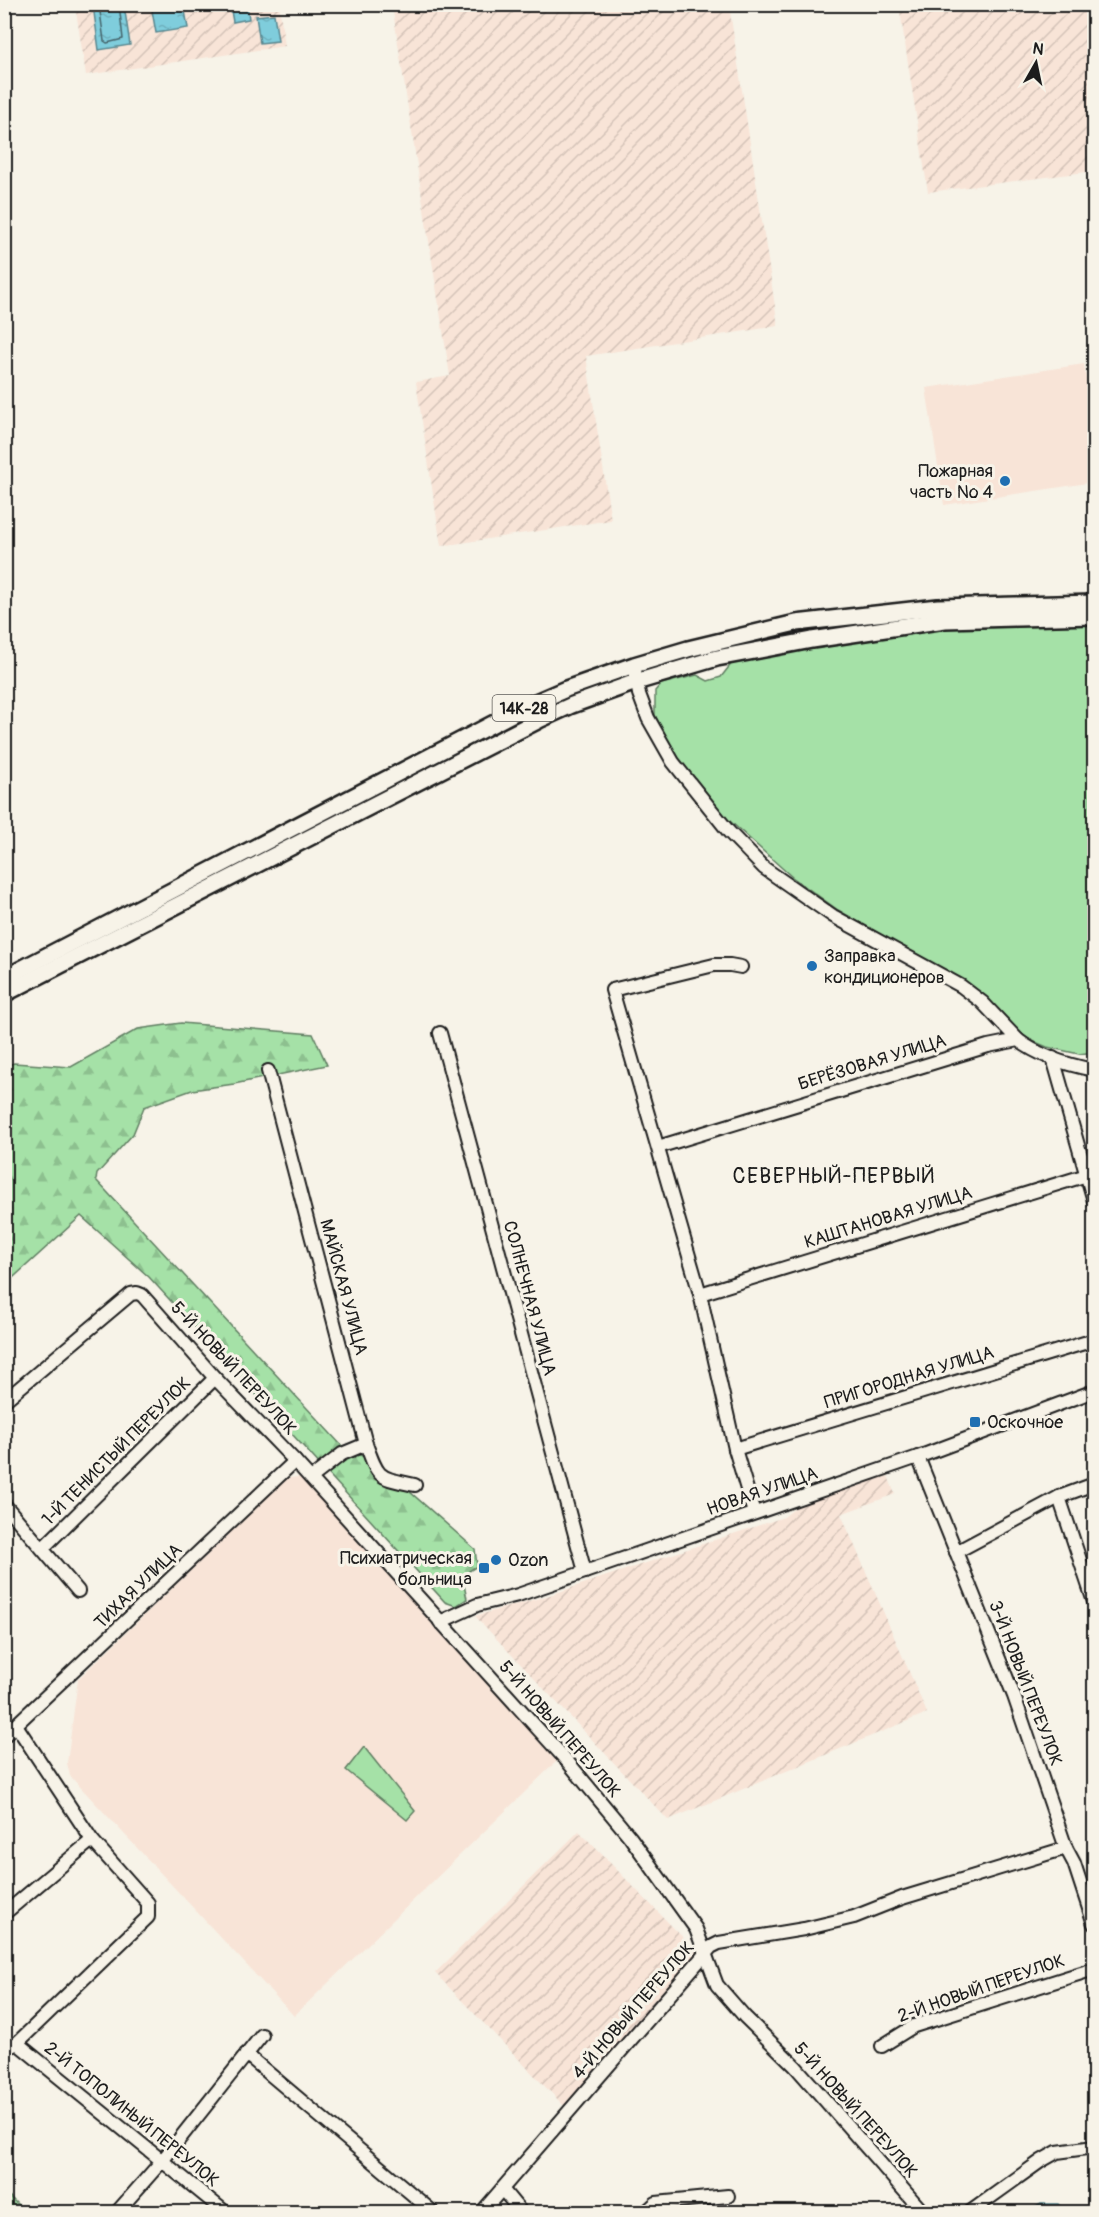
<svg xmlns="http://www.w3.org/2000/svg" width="1099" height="2217" viewBox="0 0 1099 2217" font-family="Pangolin,sans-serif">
	<defs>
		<pattern id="industrial-furrows" width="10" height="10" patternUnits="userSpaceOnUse" patternTransform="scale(1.5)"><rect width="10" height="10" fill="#f8e4d7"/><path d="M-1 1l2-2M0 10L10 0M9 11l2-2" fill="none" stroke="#d4c3b8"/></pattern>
		<pattern id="forest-firs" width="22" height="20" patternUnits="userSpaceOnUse" patternTransform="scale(1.5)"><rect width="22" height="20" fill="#a5e1a7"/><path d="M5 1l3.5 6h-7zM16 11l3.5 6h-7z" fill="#8dc08f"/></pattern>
		<pattern id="water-ripples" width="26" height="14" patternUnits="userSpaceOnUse" patternTransform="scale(1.5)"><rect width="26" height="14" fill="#7fcddc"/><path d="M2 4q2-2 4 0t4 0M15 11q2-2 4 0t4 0" fill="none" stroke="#6dafbc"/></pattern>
	</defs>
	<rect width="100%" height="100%" fill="#f7f3e8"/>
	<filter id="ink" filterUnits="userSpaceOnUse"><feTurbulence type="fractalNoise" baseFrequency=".0167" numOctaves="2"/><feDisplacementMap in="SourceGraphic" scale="12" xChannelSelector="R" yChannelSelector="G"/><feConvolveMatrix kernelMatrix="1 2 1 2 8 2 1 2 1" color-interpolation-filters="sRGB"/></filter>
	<g filter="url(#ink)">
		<g fill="#f8e4d7">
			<path d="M1084,364l10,73v45l-150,23 -18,-117z"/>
			<path d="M302,1477l258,281 -266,258 -224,-240 -3,-13 11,-84 209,-201z"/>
		</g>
		<g fill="url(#industrial-furrows)">
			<path d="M75,5h204l6,41 -199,29z"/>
			<path d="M392,5h337l49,321 -192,30 25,164 -170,26 -25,-164 34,-6z"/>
			<path d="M899,5h195v166l-166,21z"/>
			<path d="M888,1476l7,18 -54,20 86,199 -259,107 -193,-204 75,-21 234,-78 21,-17z"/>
			<path d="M579,1831l121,124 -136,151 -129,-133z"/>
		</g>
		<g fill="#a5e1a7" stroke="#607e62" stroke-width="1.5">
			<path d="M1094,622v115h-4l4,315 -15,2 -32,-7 -26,-11 -34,-39 -149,-87 -46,-33 -71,-64 -50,-65 -16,-33v-24l6,-7 36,-9 11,6 13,-4 11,-14 82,-18 141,-22z"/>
			<path d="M364,1747l51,64 -8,9 -61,-50z"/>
			<path d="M4,2192h1l20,20h-20z"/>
		</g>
		<path fill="url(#forest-firs)" stroke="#607e62" stroke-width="1.5" d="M181,1023l132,11 14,31 -93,19 -42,6 -48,17 -11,27 -36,40 -1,6 246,266 36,18 97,85 2,17 -8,5 -5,14 3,14 -11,7 -11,-4 -296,-325 -68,-61 -76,69v-219l9,-3 57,4 67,-38z"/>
		<g fill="url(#water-ripples)" stroke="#57868f" stroke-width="1.5">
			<path d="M93,5h31l6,40 -31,5z"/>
			<path d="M151,5h33l4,23 -32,5z"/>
			<path d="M230,5h17l2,14 -16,3z"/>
			<path d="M274,14l4,27 -18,2 -4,-27z"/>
			<path d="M1041,2204h17l7,8h-37z"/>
		</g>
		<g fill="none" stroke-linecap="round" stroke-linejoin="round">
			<path stroke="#446369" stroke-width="1.5" d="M99,4l5,37 3,2 16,-4 -4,-35"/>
			<defs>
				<g id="minor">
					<path d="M634,665l5,29 9,24 25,44 56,70 35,36 69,48 128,70 21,16 36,38"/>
					<path d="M741,967l-11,-2h-16l-102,25 88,304 35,155 19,64"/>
					<path d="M440,1033l145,539"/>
					<path d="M1053,1058l41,143"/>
					<path d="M268,1071l98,373c13,36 12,33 49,41"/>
					<path d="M658,1147l330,-101 30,-6c22,17 50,25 76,30"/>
					<path d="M700,1294l387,-119"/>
					<path d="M4,1401l127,-107 6,-1 5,2 73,83 80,83 272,300 63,76 66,92 21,56 28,32 50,49 128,146"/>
					<path d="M735,1449l359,-109"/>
					<path d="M918,1457l96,239 52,152 8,15 20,61"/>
					<path d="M311,1478l31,-24 24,-10"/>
					<path d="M1059,1497l35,105"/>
					<path d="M4,1504l74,87"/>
					<path d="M43,1548l172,-170"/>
					<path d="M956,1552l103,-55 35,-13"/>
					<path d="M440,1622l37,-17 41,-10 400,-138 176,-66"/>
					<path d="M4,1736l291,-275"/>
					<path d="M4,1914l88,-74"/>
					<path d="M17,2043l208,169"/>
					<path d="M882,2046l32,-20 180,-57"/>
					<path d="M4,2050l13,-7 131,-126v-14l-56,-63 -76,-115"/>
					<path d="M246,2054l187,158"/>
					<path d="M502,2189l19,23"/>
					<path d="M117,2212l45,-51 100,-126"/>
					<path d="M482,2212l229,-265 8,-4 85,-14 50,-12 48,-19 164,-50"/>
					<path d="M646,2212l10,-9 72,-7"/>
					<path d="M970,2212l71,-51 16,-9 37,-5"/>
				</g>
				<g id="major">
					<path d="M4,978l525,-273 37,-16 68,-24 54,-16 108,-26 142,-16 156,-4"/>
					<path d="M4,994l535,-274 33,-15 64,-23 81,-24 95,-18 133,-20 149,-4"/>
				</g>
			</defs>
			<use href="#minor" stroke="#1c1c1c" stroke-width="16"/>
			<use href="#major" stroke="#1c1c1c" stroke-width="20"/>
			<use href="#minor" stroke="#f7f3e8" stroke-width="12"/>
			<use href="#major" stroke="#f7f3e8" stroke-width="15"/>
		</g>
	</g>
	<g fill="#1f6fb2" stroke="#f7f3e8" stroke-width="2">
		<circle cx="1005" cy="481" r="6"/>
		<circle cx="812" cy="966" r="6"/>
		<rect x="969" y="1416" width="12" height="12" rx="3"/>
		<circle cx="496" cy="1560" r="6"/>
		<rect x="478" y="1562" width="12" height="12" rx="3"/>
	</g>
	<g text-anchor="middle" stroke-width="6" stroke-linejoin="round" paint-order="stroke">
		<rect fill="#f7f3e8" stroke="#5e5c59" stroke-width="1.5" x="492.5" y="695" width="63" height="26" rx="4.5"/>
		<g font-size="16" font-weight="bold" fill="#1c1c1c">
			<text x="524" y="714">14К-28</text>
		</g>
		<g font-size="18" fill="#1c1c1c" stroke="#f7f3e8" text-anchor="start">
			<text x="993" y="477" text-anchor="end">Пожарная<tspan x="993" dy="21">часть № 4</tspan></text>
			<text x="824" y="962">Заправка<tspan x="824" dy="21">кондиционеров</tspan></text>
			<text x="987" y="1428">Оскочное</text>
			<text x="472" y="1564" text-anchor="end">Психиатрическая<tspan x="472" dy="21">больница</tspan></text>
			<text x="508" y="1566">Ozon</text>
		</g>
		<g font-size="18" fill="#1c1c1c" stroke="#f7f3e8">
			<text transform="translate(872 1062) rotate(-17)" y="6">БЕРЁЗОВАЯ УЛИЦА</text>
			<text transform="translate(888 1217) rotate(-17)" y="6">КАШТАНОВАЯ УЛИЦА</text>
			<text transform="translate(344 1287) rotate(75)" y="6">МАЙСКАЯ УЛИЦА</text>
			<text transform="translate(530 1298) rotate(75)" y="6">СОЛНЕЧНАЯ УЛИЦА</text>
			<text transform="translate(234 1368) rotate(47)" y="6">5-Й НОВЫЙ ПЕРЕУЛОК</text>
			<text transform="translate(909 1377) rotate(-17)" y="6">ПРИГОРОДНАЯ УЛИЦА</text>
			<text transform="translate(116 1451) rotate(-45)" y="6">1-Й ТЕНИСТЫЙ ПЕРЕУЛОК</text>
			<text transform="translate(762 1491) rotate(-19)" y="6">НОВАЯ УЛИЦА</text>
			<text transform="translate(138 1586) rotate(-44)" y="6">ТИХАЯ УЛИЦА</text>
			<text transform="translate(1026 1683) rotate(69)" y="6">3-Й НОВЫЙ ПЕРЕУЛОК</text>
			<text transform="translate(560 1729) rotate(49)" y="6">5-Й НОВЫЙ ПЕРЕУЛОК</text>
			<text transform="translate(981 1988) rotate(-19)" y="6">2-Й НОВЫЙ ПЕРЕУЛОК</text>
			<text transform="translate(633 2010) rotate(-49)" y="6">4-Й НОВЫЙ ПЕРЕУЛОК</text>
			<text transform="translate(856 2110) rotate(48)" y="6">5-Й НОВЫЙ ПЕРЕУЛОК</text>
			<text transform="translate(132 2114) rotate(39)" y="6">2-Й ТОПОЛИНЫЙ ПЕРЕУЛОК</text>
		</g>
		<g font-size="21" letter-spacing="1.5" fill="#1c1c1c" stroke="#f7f3e8">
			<text x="834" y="1183">СЕВЕРНЫЙ-ПЕРВЫЙ</text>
		</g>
	</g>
	<rect width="1099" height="2217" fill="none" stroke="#f7f3e8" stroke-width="24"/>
	<rect x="12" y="12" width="1075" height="2193" fill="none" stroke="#1c1c1c" stroke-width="2" filter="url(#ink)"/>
	<g transform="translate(1036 63) rotate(9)" stroke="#f7f3e8" stroke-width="4.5" paint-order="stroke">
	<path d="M0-4.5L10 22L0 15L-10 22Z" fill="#1c1c1c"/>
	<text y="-9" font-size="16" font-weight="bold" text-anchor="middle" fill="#1c1c1c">N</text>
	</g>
</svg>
